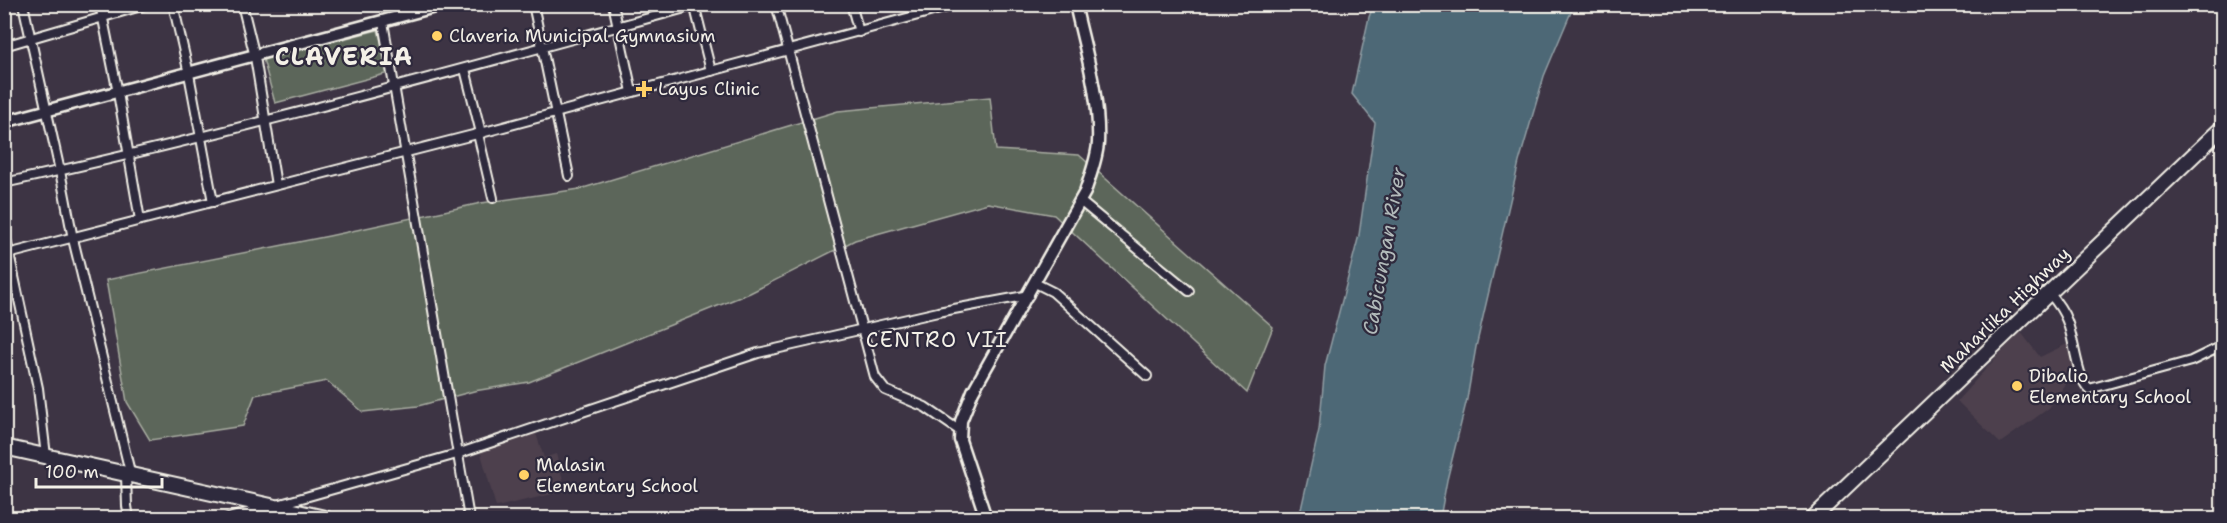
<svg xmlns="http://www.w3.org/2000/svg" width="2227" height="523" viewBox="0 0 2227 523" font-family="'Shantell Sans',sans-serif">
	<rect width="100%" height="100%" fill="#3d3444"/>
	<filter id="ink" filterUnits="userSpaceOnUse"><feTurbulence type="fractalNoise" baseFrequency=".0167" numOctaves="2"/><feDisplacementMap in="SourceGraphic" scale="12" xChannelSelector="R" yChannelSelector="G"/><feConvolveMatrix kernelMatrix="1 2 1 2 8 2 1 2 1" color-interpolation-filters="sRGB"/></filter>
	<g filter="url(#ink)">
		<g fill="#4e414d">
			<path d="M2020,331l20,26 29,-14 5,29 -25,36 -49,35 -43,-42z"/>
			<path d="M535,431l9,27 12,-4 10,37 -70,16 -16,-57z"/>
		</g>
		<g fill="#5c665a" stroke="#a8aca1" stroke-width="1.5">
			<path d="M378,30l11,43 -114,30 -12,-44z"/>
			<path d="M990,97l6,53 83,5 194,172 -26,66 -193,-178 -66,-12 -133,37 -105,53 -221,89 -55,9 -56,15 -55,6 -36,-31 -72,14 -12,31 -93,14 -23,-38 -21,-122 223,-44 152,-33 99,-14 258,-78z"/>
		</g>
		<path fill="#4e6776" stroke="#909ea4" stroke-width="1.5" d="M1374,4l200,1 -30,71 -25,86 -43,185 -9,52 -20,81 -7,38h-141l20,-88 6,-64 34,-131 16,-112 -23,-29 17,-77z"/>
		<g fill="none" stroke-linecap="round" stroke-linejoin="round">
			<defs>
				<g id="street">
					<path d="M23,4l37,167 13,68 58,237"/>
					<path d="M100,4l18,89 22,127"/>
					<path d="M173,4l16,70 24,128"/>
					<path d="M242,4l13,53 21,128"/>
					<path d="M533,4l36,172"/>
					<path d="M613,4l19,88"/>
					<path d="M694,4l17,67"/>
					<path d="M776,4l99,373 10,13 40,17 35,24"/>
					<path d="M851,4l8,28"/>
					<path d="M383,22l86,496"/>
					<path d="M4,46l144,-42"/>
					<path d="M465,69l16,64"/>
					<path d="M478,134l15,64"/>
					<path d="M4,183c234,-51 465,-116 696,-179"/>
					<path d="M1080,201l109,90"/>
					<path d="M4,230l34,158 8,68"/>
					<path d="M4,255l477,-122 478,-129"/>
					<path d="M1035,283l18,9 94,84"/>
					<path d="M2049,293c8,9 14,17 18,28 7,17 10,58 22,68l102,-28 31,-15"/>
					<path d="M126,475l1,31 2,12"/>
					<path d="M277,505l180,-51 301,-101 180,-41 91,-17"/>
					<path d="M228,518l38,-10"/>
				</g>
				<g id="secondary">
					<path d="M4,122l442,-118"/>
					<path d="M986,518l-26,-78 1,-19 12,-30 112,-199c5,-16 12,-33 13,-49 2,-47 -13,-93 -23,-139"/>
				</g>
				<g id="highway">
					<path d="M4,447l321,71"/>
					<path d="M1813,518l409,-390"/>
				</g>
			</defs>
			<use href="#street" stroke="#f4f1e8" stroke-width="12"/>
			<use href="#secondary" stroke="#f4f1e8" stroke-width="15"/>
			<use href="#highway" stroke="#f4f1e8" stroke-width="18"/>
			<use href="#street" stroke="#2f2a3d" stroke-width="8"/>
			<use href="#secondary" stroke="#2f2a3d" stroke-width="10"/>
			<use href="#highway" stroke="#2f2a3d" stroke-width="14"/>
		</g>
	</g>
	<g fill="#ffd166" stroke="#2f2a3d" stroke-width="2">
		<circle cx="437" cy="36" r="6"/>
		<path d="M641 80h6v6h6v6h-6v6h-6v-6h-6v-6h6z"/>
		<circle cx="2017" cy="386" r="6"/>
		<circle cx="524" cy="475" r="6"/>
	</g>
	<g text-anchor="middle" stroke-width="4.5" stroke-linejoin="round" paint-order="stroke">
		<g font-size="18" fill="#f4f1e8" stroke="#2f2a3d" text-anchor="start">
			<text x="449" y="42">Claveria Municipal Gymnasium</text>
			<text x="658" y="95">Layus Clinic</text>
			<text x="2029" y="382">Dibalio<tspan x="2029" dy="21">Elementary School</tspan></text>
			<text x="536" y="471">Malasin<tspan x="536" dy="21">Elementary School</tspan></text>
		</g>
		<g font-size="18" fill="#f4f1e8" stroke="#2f2a3d">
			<text transform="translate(2005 310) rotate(-44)" y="6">Maharlika Highway</text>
		</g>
		<g font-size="20" font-style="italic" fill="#b2baba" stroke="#2f2a3d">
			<text transform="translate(1384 251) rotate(-80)" y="7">Cabicungan River</text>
		</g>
		<g font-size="21" letter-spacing="1.5" fill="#f4f1e8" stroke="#2f2a3d">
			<text x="937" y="347">CENTRO VII</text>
		</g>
		<g font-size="24" font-weight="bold" letter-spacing="1.5" fill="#f4f1e8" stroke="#2f2a3d">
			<text x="344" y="65">CLAVERIA</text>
		</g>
	</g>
	<rect width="2227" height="523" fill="none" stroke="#2f2a3d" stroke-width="24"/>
	<rect x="12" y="12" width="2203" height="499" fill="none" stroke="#f4f1e8" stroke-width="2" filter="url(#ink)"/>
	<path d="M36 478v9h126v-9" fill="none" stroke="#f4f1e8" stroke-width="3"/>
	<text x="45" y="478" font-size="18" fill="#f4f1e8" stroke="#2f2a3d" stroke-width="4.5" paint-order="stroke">100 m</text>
</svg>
